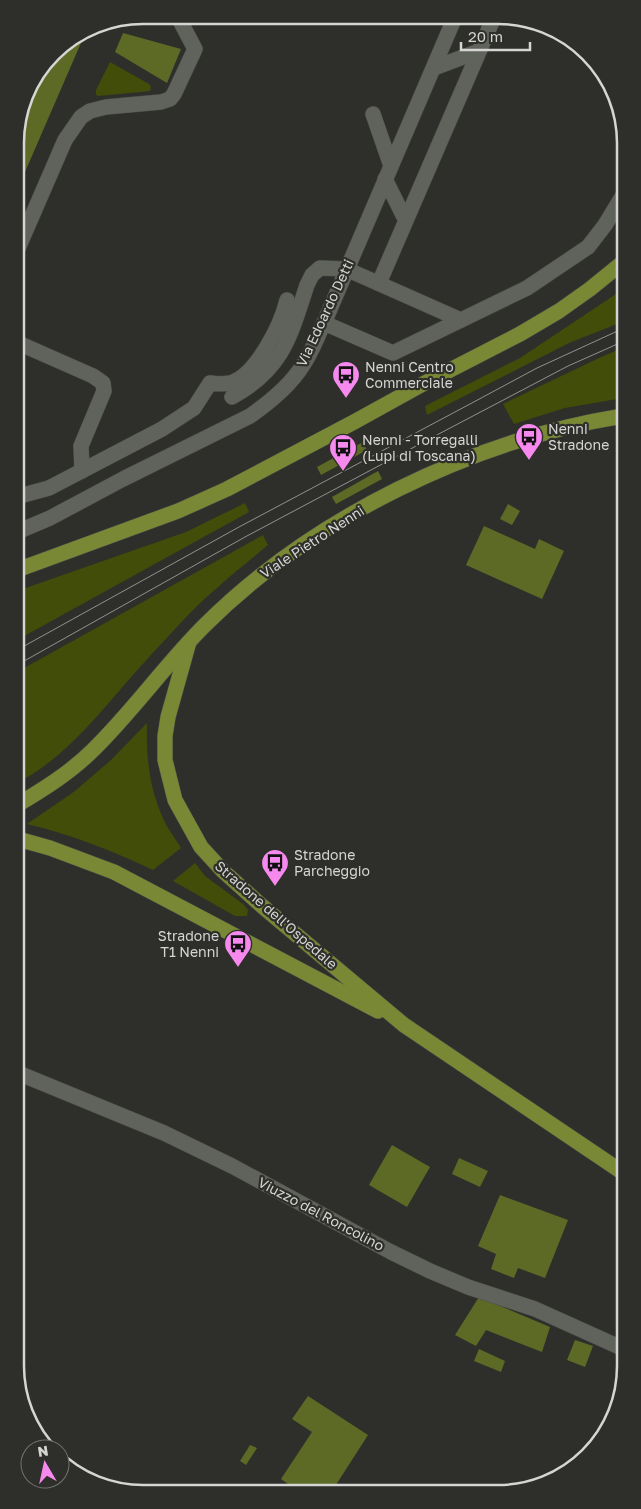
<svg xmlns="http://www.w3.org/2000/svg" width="641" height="1509" viewBox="0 0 641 1509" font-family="'Golos Text',sans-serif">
	<rect width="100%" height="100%" fill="#2e2f2a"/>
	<g fill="#414d08">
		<path d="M110,62l39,22 2,3 -1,4 -51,5 -3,-1v-5z"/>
		<path d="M622,290v32l-53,21 -142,72 -2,-9 95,-48z"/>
		<path d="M622,348l1,50 -58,10 -51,16 -11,-20 96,-46z"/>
		<path d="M245,503l4,9 -232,128v-49l169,-59z"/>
		<path d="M263,535l5,10c-26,22 -53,43 -78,68 -16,17 -33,35 -49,53 -38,42 -72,90 -124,117v-111z"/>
		<path d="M147,723c-1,33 2,64 16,95 4,10 12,20 18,30l-28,22c-42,-20 -81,-35 -126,-46l48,-33 36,-31z"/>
		<path d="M195,863l10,13 38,28 5,6 -1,6h-12l-62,-35z"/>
	</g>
	<g fill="#5c6a26">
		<path d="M87,29l-72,166v-61l13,-48 30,-39z"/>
		<path d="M123,33l58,16 -14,34 -52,-31z"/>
		<path d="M363,442l4,8 -46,25 -4,-8z"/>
		<path d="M378,471l4,8 -46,25 -4,-7z"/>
		<path d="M508,504l12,7 -8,14 -12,-6z"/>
		<path d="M484,526l51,23 4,-10 25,12 -22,48 -76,-34z"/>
		<path d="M392,1145l38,22 -23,40 -38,-22z"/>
		<path d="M459,1158l29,13 -8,16 -28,-13z"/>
		<path d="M500,1195l68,25 -23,58 -27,-10 -4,10 -23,-9 5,-15 -18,-8z"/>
		<path d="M479,1297l71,30 -8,25 -56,-22 -10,16 -21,-11z"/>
		<path d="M575,1340l18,6 -8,21 -18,-7z"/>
		<path d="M479,1349l26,12 -4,11 -27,-11z"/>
		<path d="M308,1396l60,39 -36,56h-34l-17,-12 31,-47 -20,-13z"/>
		<path d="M250,1445l7,3 -11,17 -6,-4z"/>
	</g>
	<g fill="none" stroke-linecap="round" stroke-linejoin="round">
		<defs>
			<g id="minor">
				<path d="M434,68l45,-17"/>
				<path d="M373,114l18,52"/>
				<path d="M385,179l20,40"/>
				<path d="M16,253l49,-113 16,-23 9,-6 16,-4 55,-5 9,-3 4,-5 21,-45 -18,-34"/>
				<path d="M379,283l115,-266"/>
				<path d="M324,323l69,30 134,-65 61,-41 17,-22 17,-28"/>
				<path d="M16,342l77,34 10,7 1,8 -23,55 1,25"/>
				<path d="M232,397c51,-28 58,-60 75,-112l5,-10 8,-7 26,1 115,51"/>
				<path d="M16,497l33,-9 113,-59 32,-21 16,-25c6,1 13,1 20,0 26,-7 51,-58 57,-83"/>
				<path d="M17,532l33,-14 73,-39 127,-63c20,-14 40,-30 53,-51 9,-13 14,-28 21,-42l131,-306"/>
				<path d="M18,1073l146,60 68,33 159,86 39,19 38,16 67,22 91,41"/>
			</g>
			<g id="major">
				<path d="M17,570l161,-59 49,-22 127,-67 67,-37 99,-51 39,-23 31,-22 32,-26"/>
				<path d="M189,642l-21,75 -3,19v24l10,40 26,47 22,24 39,35 142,119 221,149"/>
				<path d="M17,805c27,-16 54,-33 76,-55 40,-39 72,-85 111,-124 108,-108 268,-186 419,-210"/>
				<path d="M18,839l32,9 64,24 264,139"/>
			</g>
		</defs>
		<use href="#minor" stroke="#4b4c49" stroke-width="16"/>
		<use href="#major" stroke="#4b4c49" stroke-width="16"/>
		<use href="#minor" stroke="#60625c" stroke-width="15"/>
		<use href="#major" stroke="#798834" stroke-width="15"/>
		<g stroke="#91928e" stroke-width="1">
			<path d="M17,650l222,-123 231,-123 67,-36 85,-39"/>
			<path d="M17,665l228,-128 188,-100 135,-71 54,-24"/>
		</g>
	</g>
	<defs>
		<symbol id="bus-pin" viewBox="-11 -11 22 30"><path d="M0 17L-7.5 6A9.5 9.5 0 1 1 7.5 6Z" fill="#f689ee" stroke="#2e2f2a"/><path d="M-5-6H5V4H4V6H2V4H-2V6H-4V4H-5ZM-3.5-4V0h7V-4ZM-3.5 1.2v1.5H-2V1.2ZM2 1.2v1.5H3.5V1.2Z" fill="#111"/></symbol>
	</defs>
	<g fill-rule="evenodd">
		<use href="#bus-pin" x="330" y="359" width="32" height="43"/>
		<use href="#bus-pin" x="513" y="421" width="32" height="43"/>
		<use href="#bus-pin" x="327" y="432" width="32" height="43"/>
		<use href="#bus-pin" x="259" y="847" width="32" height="43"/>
		<use href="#bus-pin" x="222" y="928" width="32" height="43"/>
	</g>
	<g text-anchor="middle" stroke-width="4.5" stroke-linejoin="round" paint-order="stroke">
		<g font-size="14" fill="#d5d6d3" stroke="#2e2f2a">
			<text transform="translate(325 313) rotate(-65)" y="5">Via Edoardo Detti</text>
			<text transform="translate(312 542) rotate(-33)" y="5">Viale Pietro Nenni</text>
			<text transform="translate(276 915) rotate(41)" y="5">Stradone dell'Ospedale</text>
			<text transform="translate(321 1214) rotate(28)" y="5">Viuzzo del Roncolino</text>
		</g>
		<g font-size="14" fill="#d5d6d3" stroke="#2e2f2a" text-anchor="start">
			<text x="365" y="372">Nenni Centro<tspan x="365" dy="16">Commerciale</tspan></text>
			<text x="548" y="434">Nenni<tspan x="548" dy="16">Stradone</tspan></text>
			<text x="362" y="445">Nenni - Torregalli<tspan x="362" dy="16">(Lupi di Toscana)</tspan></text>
			<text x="294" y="860">Stradone<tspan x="294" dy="16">Parcheggio</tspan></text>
			<text x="219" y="941" text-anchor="end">Stradone<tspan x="219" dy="16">T1 Nenni</tspan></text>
		</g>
	</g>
	<path d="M0 0H641V1509H0ZM143 24H498A119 119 0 0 1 617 143V1366A119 119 0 0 1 498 1485H143A119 119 0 0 1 24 1366V143A119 119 0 0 1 143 24Z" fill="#2e2f2a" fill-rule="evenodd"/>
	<path fill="none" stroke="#d5d6d3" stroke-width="2.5" d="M143 24H498A119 119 0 0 1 617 143V1366A119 119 0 0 1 498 1485H143A119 119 0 0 1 24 1366V143A119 119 0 0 1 143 24Z"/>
	<g transform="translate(45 1464) rotate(351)"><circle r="24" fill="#2e2f2a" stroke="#71726e"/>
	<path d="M0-4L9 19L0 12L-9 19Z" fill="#f689ee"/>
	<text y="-8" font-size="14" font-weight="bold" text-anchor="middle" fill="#d5d6d3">N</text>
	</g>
	<path d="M461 42v8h69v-8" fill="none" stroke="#d5d6d3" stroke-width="2.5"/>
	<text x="468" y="42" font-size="15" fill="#d5d6d3" stroke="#2e2f2a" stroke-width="4" paint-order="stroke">20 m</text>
</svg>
